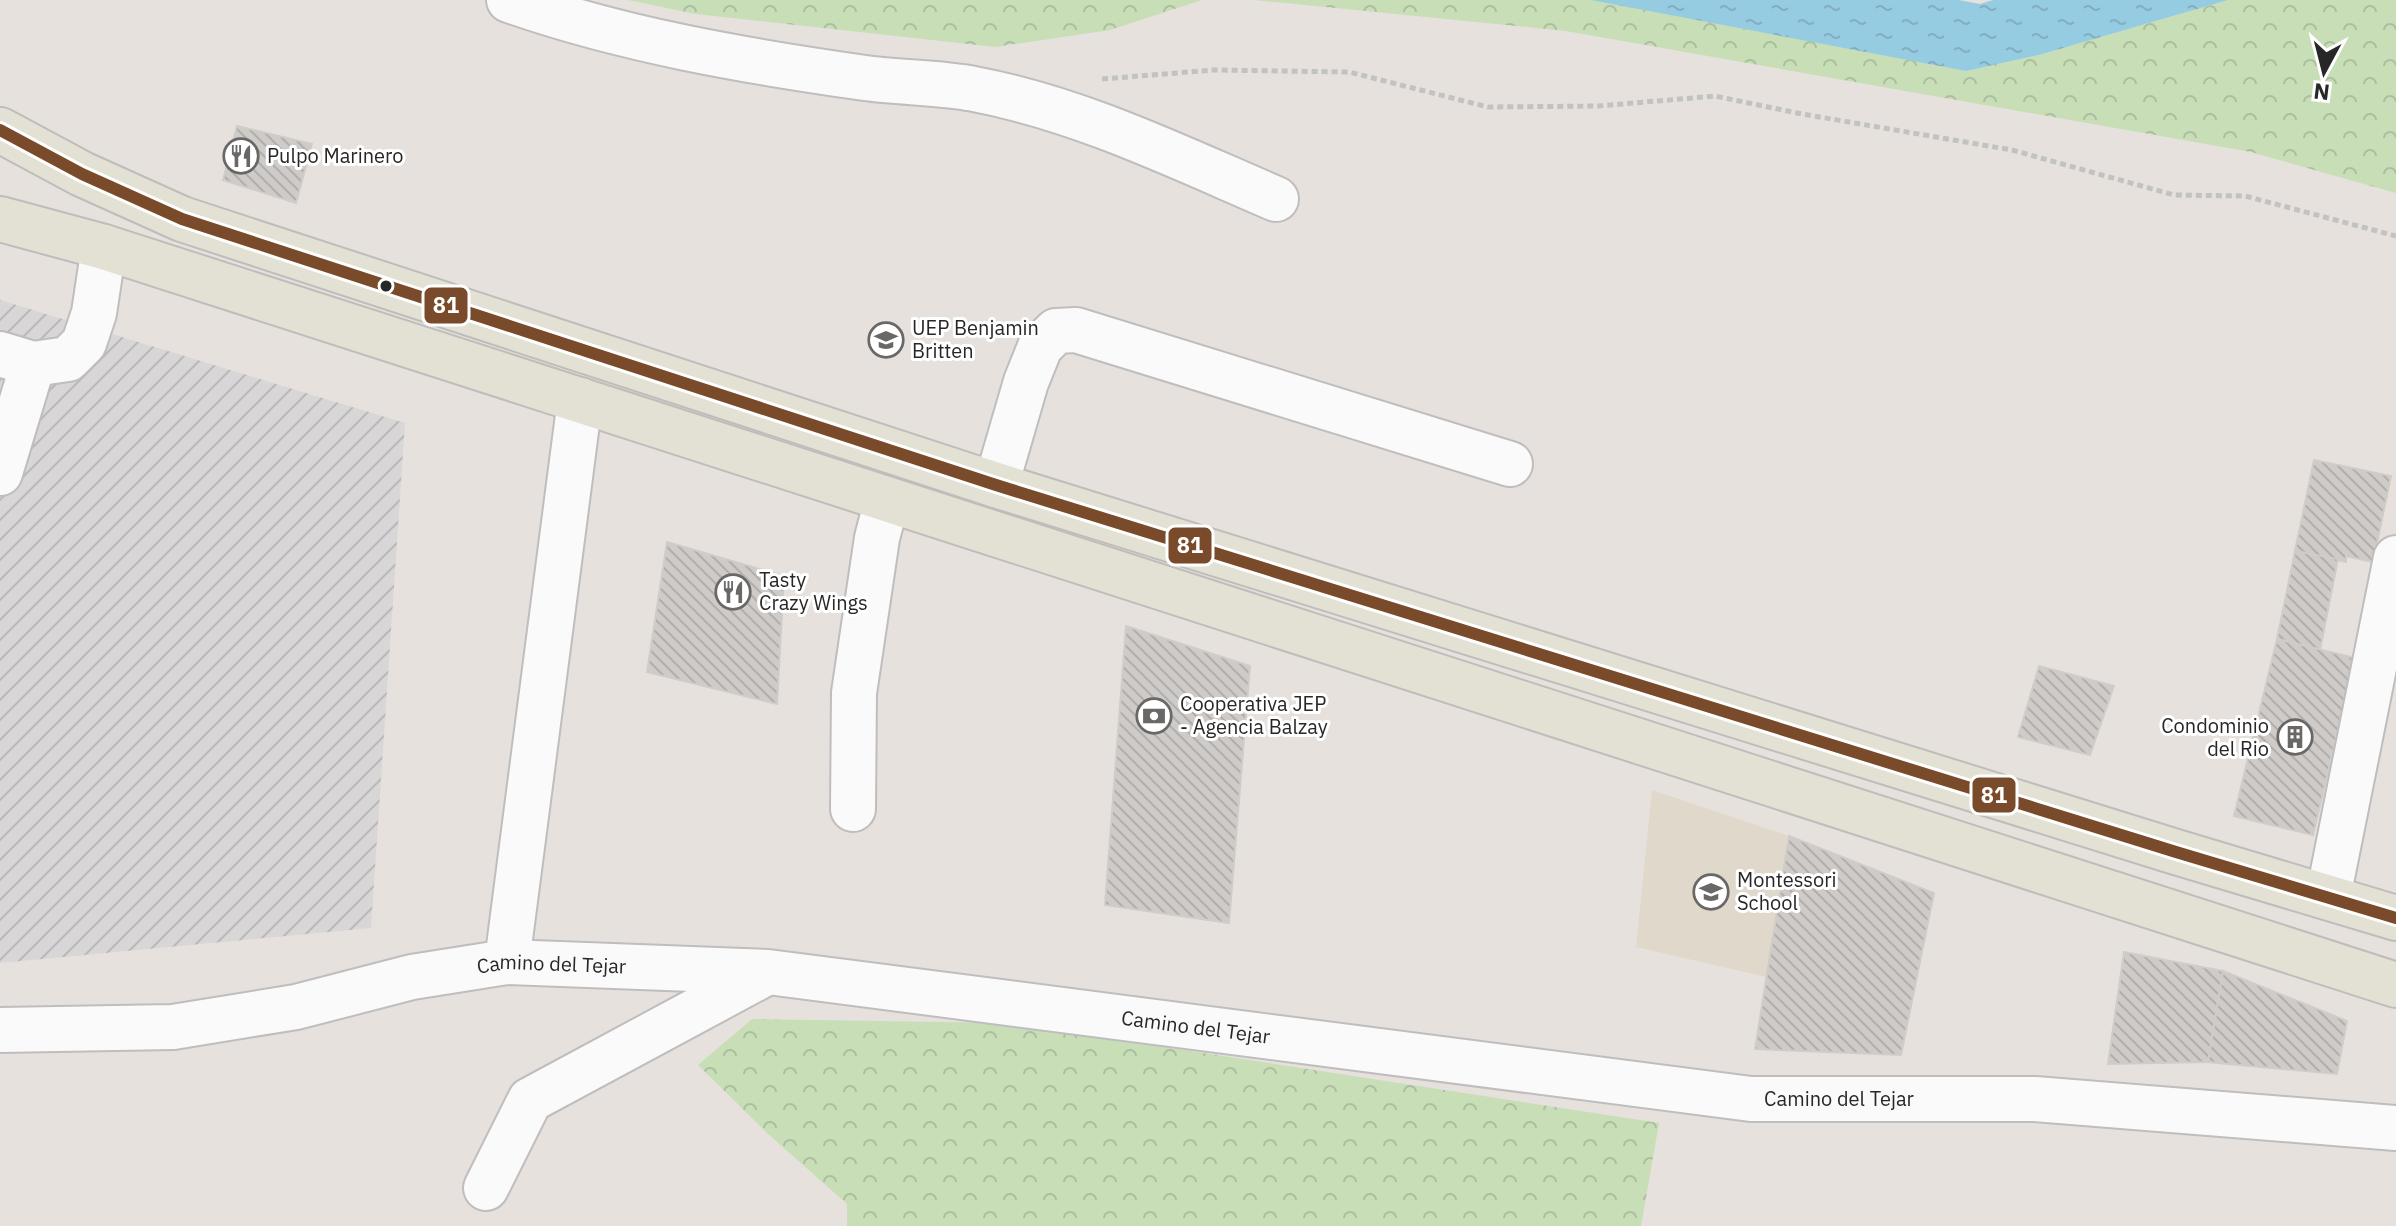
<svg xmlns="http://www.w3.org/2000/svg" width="2396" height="1226" viewBox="0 0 2396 1226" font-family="'IBM Plex Sans',sans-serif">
	<defs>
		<pattern id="industrial-furrows" width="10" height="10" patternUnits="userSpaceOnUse" patternTransform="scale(2)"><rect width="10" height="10" fill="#d9d6d8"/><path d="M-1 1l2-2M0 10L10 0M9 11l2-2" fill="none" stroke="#bab8b9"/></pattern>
		<pattern id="forest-crowns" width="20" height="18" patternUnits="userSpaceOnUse" patternTransform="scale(2)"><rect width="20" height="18" fill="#c7deb7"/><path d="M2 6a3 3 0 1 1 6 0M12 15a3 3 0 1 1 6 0" fill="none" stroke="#abbe9d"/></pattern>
		<pattern id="water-ripples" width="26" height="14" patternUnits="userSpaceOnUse" patternTransform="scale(2)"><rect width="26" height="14" fill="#96cce1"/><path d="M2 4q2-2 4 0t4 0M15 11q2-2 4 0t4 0" fill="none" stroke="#81afc1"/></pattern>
		<pattern id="building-back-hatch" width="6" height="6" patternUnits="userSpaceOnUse" patternTransform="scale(2)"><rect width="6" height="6" fill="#cecbc8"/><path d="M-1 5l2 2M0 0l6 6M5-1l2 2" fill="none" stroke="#b1aeac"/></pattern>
	</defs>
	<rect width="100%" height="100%" fill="#e6e1dc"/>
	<path fill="url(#industrial-furrows)" d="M0,300l405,123 -34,505 -371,35z"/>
	<path fill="#e0d9cb" d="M1652,790l137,46 -23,141 -130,-30z"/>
	<g fill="url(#forest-crowns)">
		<path d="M628,0h574l-92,30 -115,17 -299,-33z"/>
		<path d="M1254,0h346l366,71 73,-16 189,-55h168v193l-145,-41 -685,-121z"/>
		<path d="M752,1019l256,4 651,100 -18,103h-794v-22l-80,-71 -69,-68z"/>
	</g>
	<path fill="url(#water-ripples)" d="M1591,0h368l21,4 13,-4h235l-189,55 -73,16z"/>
	<g fill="url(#building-back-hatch)" stroke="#d0cdc9" stroke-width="2">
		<path d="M237,126l75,18 -16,59 -73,-23z"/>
		<path d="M2314,460l77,16 -18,86 -27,-6v6l-51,-11z"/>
		<path d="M667,542l117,34 -7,128 -130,-32z"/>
		<path d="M2295,551l43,8 -18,91 -43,-11z"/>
		<path d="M1126,626l124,40 -21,257 -124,-18z"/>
		<path d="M2277,639l78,19 -42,177 -79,-19z"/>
		<path d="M2039,666l75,20 -24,69 -72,-18z"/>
		<path d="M1789,836l145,57 -33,162 -146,-6z"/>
		<path d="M2124,952l99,19 -15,91 -100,2z"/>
		<path d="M2223,971l124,50 -10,53 -129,-12z"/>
	</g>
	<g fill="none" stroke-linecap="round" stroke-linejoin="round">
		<defs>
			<g id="minor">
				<path d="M509,0c114,40 236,61 356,78 36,5 73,4 109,11 106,20 204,68 302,110"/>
				<path d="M0,354l33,10 35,-5 16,-16 10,-30 10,-66"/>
				<path d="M0,473l33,-109"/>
				<path d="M996,485l30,-103 14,-35 16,-16 20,-1 434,134"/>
				<path d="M853,809l1,-116 23,-155 10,-38"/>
				<path d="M2328,897l68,-339"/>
				<path d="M507,962l73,-562"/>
				<path id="s1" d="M0,1030l173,-3 123,-20 116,-30 95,-15 261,10 983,127h284l361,29"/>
				<path d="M486,1188l44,-88 236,-127"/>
			</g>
			<g id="major">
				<path d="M0,130l82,44 100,45 814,266 1180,367 220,66"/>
				<path d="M0,219l104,28 2292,738"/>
			</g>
		</defs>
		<use href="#minor" stroke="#bfbdbe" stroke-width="48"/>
		<use href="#major" stroke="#bfbdbb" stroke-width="48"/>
		<path stroke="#c2c2c1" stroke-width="5" stroke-dasharray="6 4" stroke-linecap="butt" d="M1102,79l112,-9 135,2 139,35 111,-1 116,-10 87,18 210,36 162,45 71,1 151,40"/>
		<use href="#minor" stroke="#fbfafa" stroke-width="44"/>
		<use href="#major" stroke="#e3e0d4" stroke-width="44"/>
		<defs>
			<path id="bus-1" d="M0,130l82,44 100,45 814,266 1180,367 220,66"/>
		</defs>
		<use href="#bus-1" stroke="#fff" stroke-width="18"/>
		<use href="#bus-1" stroke="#7a4b2a" stroke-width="12"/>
	</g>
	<defs>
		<symbol id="restaurant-ring" viewBox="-11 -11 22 22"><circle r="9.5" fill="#fff" stroke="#6a6866" stroke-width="1.5"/><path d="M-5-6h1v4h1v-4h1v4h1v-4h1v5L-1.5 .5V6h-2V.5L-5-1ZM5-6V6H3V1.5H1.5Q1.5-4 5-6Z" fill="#6a6866"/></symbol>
		<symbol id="school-ring" viewBox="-11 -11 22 22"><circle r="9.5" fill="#fff" stroke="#6a6866" stroke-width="1.5"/><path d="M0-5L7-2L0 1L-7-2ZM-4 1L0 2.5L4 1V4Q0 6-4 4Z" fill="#6a6866"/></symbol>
		<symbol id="bank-ring" viewBox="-11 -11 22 22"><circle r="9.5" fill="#fff" stroke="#6a6866" stroke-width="1.5"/><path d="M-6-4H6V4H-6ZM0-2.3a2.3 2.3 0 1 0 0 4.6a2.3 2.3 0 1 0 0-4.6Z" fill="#6a6866"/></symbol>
		<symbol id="building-ring" viewBox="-11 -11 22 22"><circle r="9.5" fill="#fff" stroke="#6a6866" stroke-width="1.5"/><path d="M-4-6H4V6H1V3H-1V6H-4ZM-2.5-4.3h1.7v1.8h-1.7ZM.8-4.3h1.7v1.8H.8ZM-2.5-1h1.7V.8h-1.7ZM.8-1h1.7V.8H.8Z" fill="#6a6866"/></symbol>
	</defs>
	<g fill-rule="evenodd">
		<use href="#restaurant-ring" x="221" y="136" width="40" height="40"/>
		<use href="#school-ring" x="866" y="320" width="40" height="40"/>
		<use href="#restaurant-ring" x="713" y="572" width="40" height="40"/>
		<use href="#bank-ring" x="1134" y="696" width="40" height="40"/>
		<use href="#building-ring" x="2275" y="717" width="40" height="40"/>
		<use href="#school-ring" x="1691" y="872" width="40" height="40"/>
	</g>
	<circle fill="#272727" stroke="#fff" stroke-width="3" cx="386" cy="286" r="7"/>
	<g text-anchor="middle" stroke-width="6" stroke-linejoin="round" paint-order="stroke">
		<g font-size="20" fill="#272727" stroke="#fff" text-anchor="start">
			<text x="267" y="163">Pulpo Marinero</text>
			<text x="912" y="335">UEP Benjamin<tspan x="912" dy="23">Britten</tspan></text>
			<text x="759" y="587">Tasty<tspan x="759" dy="23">Crazy Wings</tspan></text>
			<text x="1180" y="711">Cooperativa JEP<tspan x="1180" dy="23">- Agencia Balzay</tspan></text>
			<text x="2269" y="733" text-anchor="end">Condominio<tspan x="2269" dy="23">del Rio</tspan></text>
			<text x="1737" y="887">Montessori<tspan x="1737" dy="23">School</tspan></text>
		</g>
		<g font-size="20" fill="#272727" stroke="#fff">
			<text dy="7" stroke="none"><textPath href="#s1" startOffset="558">Camino del Tejar</textPath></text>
			<text dy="7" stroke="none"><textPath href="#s1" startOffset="1206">Camino del Tejar</textPath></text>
			<text dy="7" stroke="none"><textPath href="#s1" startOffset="1854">Camino del Tejar</textPath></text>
		</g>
	</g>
	<g stroke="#fff" stroke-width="3">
		<rect x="423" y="286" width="46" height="39" rx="8" fill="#7a4b2a"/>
		<rect x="1167" y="526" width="46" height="39" rx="8" fill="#7a4b2a"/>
		<rect x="1971" y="776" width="46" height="38" rx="8" fill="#7a4b2a"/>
	</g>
	<g font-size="22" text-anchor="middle" font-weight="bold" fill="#fff">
		<text x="446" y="313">81</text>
		<text x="1190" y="553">81</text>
		<text x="1994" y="803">81</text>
	</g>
	<g transform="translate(2324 72) rotate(187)" stroke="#ffffff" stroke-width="6" paint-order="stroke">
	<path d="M0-6L14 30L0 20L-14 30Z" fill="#272727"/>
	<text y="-12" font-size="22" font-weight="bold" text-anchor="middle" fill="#272727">N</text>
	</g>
</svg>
